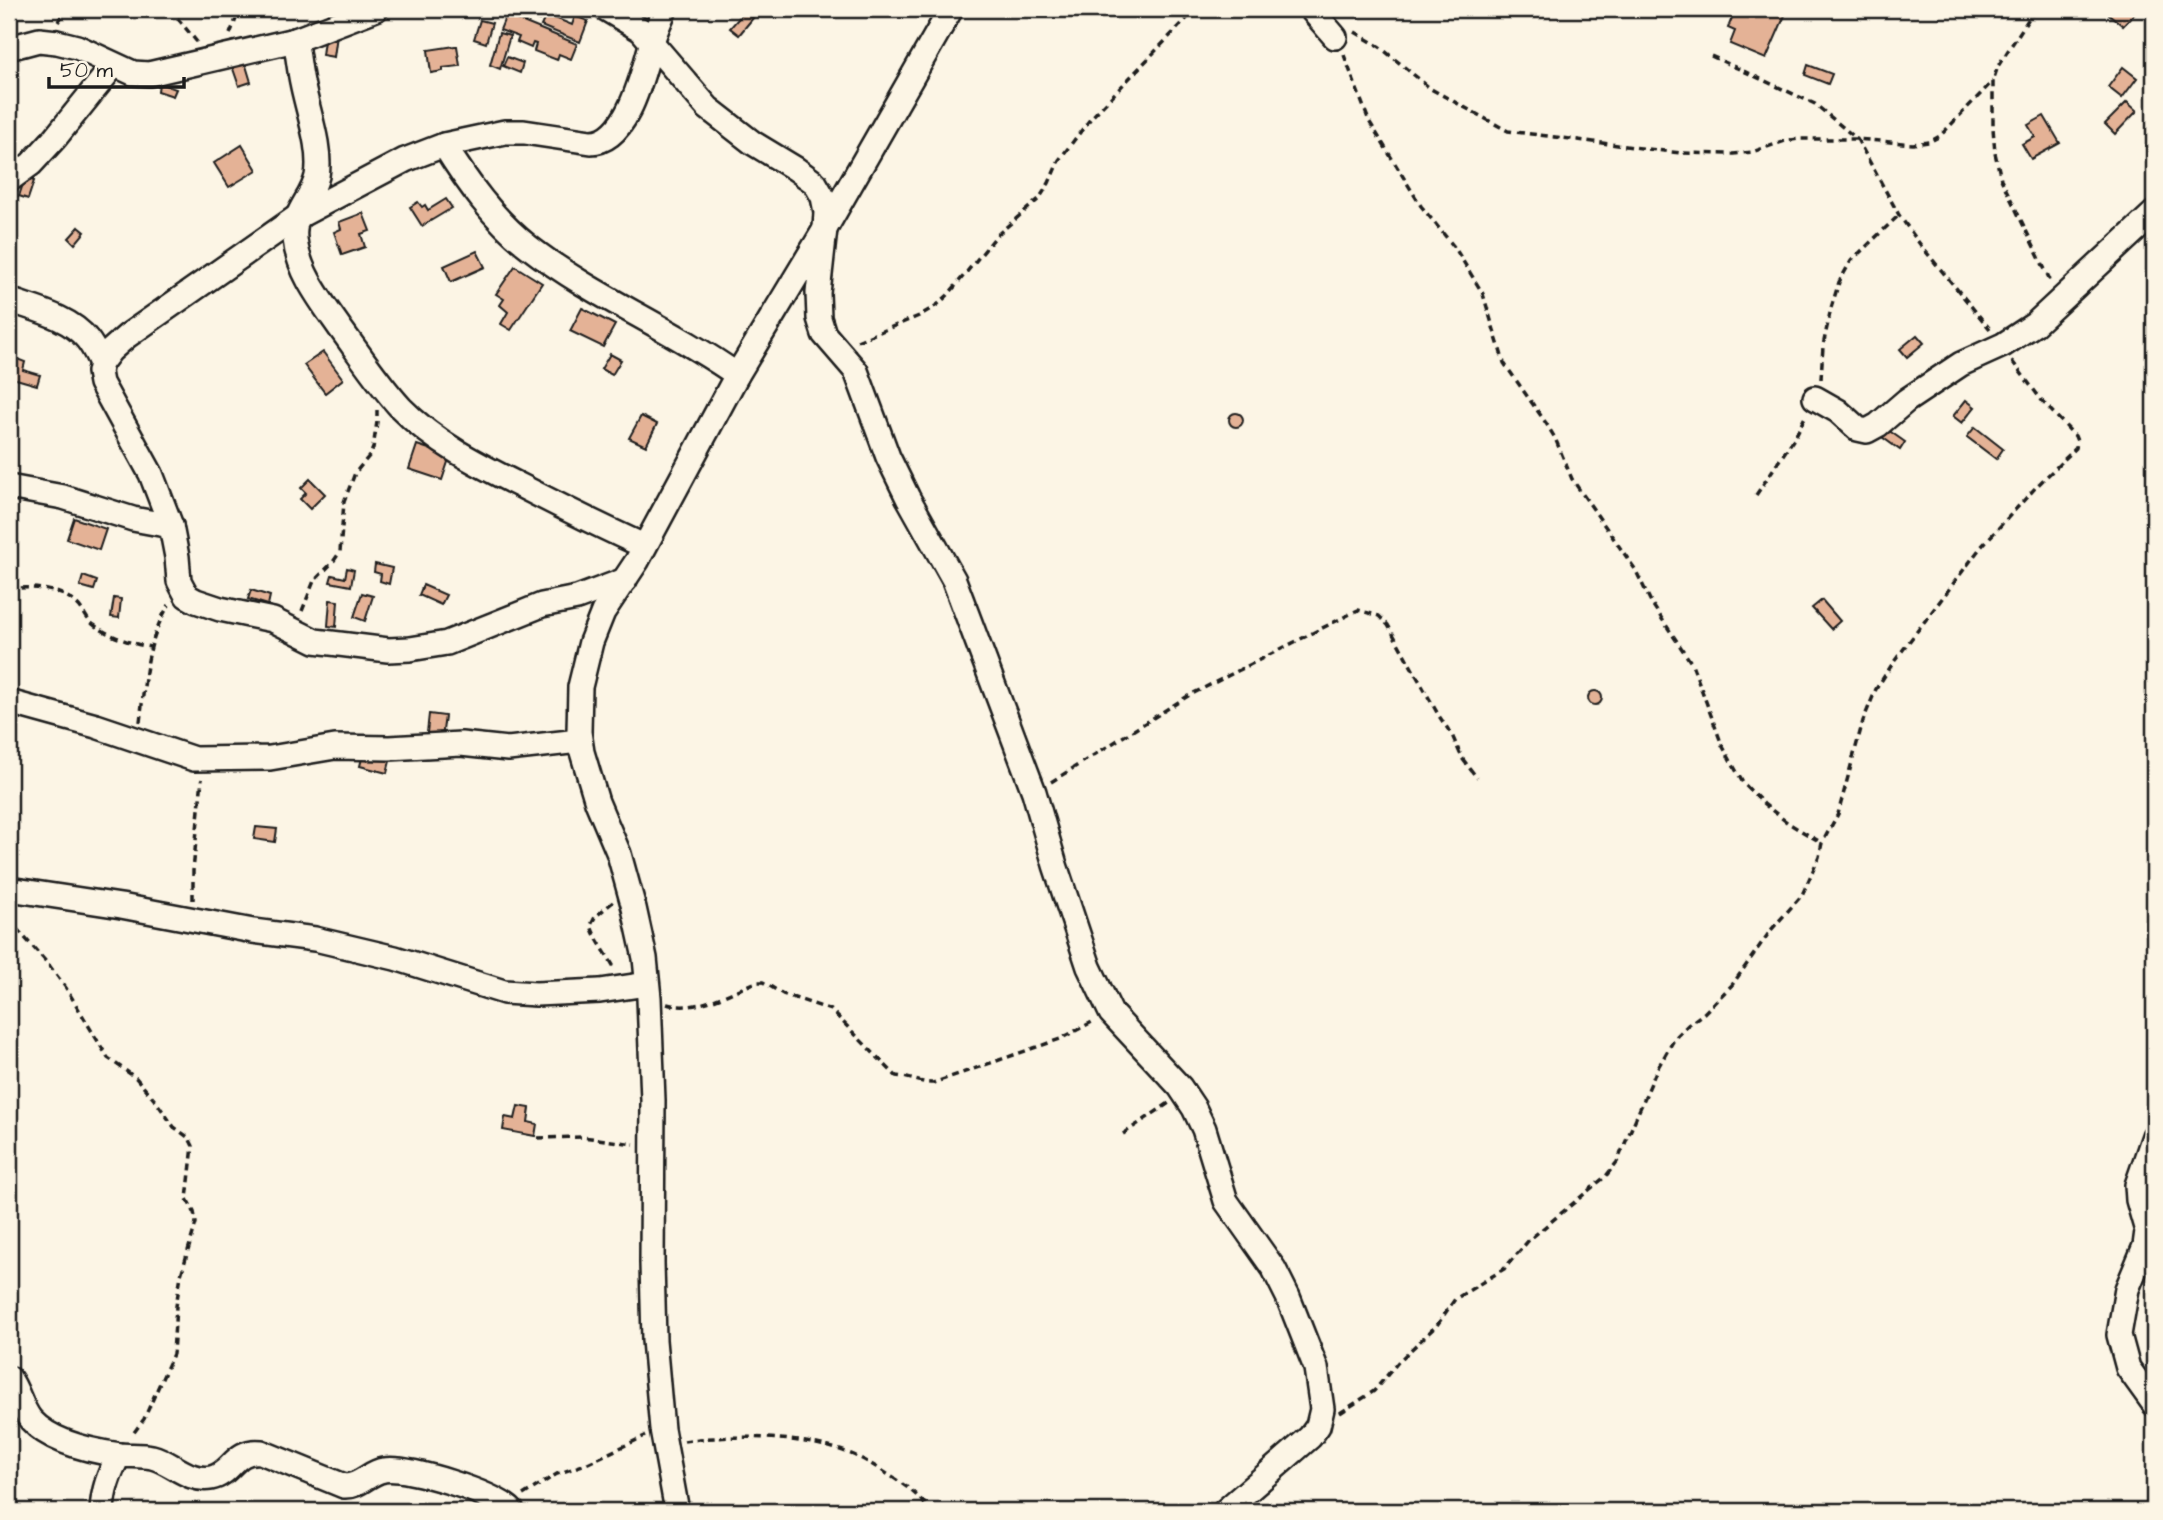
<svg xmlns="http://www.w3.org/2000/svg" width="2163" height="1520" viewBox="0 0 2163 1520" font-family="'Architects Daughter',sans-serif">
	<rect width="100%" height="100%" fill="#fcf5e5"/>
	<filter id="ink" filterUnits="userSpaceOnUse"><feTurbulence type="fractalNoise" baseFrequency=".0143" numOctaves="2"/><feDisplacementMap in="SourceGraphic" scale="14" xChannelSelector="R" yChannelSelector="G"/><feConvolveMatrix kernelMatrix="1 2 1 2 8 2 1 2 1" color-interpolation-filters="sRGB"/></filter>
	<g filter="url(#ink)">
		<g fill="#e4b296" stroke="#1c1c1c" stroke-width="2">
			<path d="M503,9h36l3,1 -3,10z"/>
			<path d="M549,9h9l-3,9 17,7 3,-9 13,5 -8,21 -39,-16z"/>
			<path d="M1749,9h27l10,4 -20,46 -36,-15 5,-13 -7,-3 7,-18 12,4z"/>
			<path d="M2103,9h36l-16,17z"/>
			<path d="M745,11l8,7 -14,17 -9,-7z"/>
			<path d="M506,15l71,29 -6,15 -12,-5 -2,6 -23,-9 2,-7 -3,-1 -2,5 -14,-6 2,-5 -19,-7z"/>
			<path d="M480,20l12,3 -6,20 -12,-4z"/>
			<path d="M325,33l12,2 -3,22 -12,-2z"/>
			<path d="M499,33l11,3 -10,33 -10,-4z"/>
			<path d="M455,46h2l3,20 -17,2v3l-12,2 -3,-23z"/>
			<path d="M507,57l16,6 -3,10 -17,-7z"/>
			<path d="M244,59l7,23 -12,4 -8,-23z"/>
			<path d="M1808,65l24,9 -4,10 -23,-9z"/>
			<path d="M2123,67l14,11 -15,20 -14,-11z"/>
			<path d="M159,83l17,6 -3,7 -15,-5z"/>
			<path d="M2127,102l10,9 -22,23 -10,-10z"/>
			<path d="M2044,116l16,27 -29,16 -9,-15 13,-7 -7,-12z"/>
			<path d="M242,145l15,25 -28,17 -15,-24z"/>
			<path d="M25,178l9,3 -6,18 -9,-3z"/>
			<path d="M446,199l6,9 -30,18 -12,-19 8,-5 4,5 3,-2 3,5z"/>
			<path d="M363,213l7,18 -9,3 4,13 -23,8 -8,-23 7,-3 -2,-7z"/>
			<path d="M79,227l6,5 -10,12 -6,-6z"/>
			<path d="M477,251l8,16 -34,15 -7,-16z"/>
			<path d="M515,266l27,17 -31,47 -10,-6 7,-12 -8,-7 4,-6 -8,-5z"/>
			<path d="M582,308l33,17 -12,22 -33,-16z"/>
			<path d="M1917,335l7,8 -17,14 -7,-8z"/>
			<path d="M323,352l20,27 -18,14 -21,-28z"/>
			<path d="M610,354l11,6 -9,15 -11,-6z"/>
			<path d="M12,357l13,5 -2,8 17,5 -3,10 -28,-8z"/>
			<path d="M1966,400l9,7 -13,16 -9,-7z"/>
			<circle cx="1236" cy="420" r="7"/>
			<path d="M641,416l16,8 -11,22 -17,-8z"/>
			<path d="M1975,427l28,22 -7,10 -29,-22z"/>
			<path d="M1888,430l17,12 -5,8 -18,-13z"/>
			<path d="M417,445l33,11 -8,24 -33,-11z"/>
			<path d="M310,479l15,15 -15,15 -10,-10 6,-6 -5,-5z"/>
			<path d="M74,518l32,11 -7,21 -32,-11z"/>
			<path d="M375,564l17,4 -3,16 -9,-3 1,-7 -7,-2z"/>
			<path d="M347,568l7,2 -3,16 -21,-4 2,-7 13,3z"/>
			<path d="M83,576l14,5 -3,9 -14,-4z"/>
			<path d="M423,585l23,10 -5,10 -22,-10z"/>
			<path d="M251,590l19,6 -2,9 -20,-6z"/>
			<path d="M362,593l11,3 -8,25 -11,-4z"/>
			<path d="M114,598l7,1 -2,19 -8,-1z"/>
			<path d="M330,600l8,1 -2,26 -8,-1z"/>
			<path d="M1822,600l18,21 -9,8 -19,-21z"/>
			<circle cx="1595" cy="698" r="7"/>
			<path d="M429,714l16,2 -4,29 -15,-3z"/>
			<path d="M364,750l27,7 -4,16 -27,-7z"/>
			<path d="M256,827l21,2 -2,13 -21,-3z"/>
			<path d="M518,1106l12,2 -2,14 9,2 -2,12 -32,-6 2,-13 10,2z"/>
		</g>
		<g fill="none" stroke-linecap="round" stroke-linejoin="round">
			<defs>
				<g id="minor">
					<path d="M606,9l35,21 67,78 45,35 43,26 19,14 8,14 3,15 -1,17 -7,64 1,25 5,16 32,37 32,86 20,41 46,82 80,212 21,73 34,102 22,46 69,74 14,21 10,21 22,72 48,68 14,28 28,71 6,41 -4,17 -8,11 -85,74"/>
					<path d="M1311,9l24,28"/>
					<path d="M295,40c3,14 4,28 7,42 5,27 20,66 15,94 -5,24 -25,35 -22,63 3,33 27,63 45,89 20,27 38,55 61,80 35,36 80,58 124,80 39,20 79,40 119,58"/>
					<path d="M9,48l30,-8 18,2 20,5 56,26 16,1 146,-34 81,-31"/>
					<path d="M444,145c23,37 50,75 85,102 63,49 142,81 208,128"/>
					<path d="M9,180l22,-16 24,-26 59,-73"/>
					<path d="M9,300c25,9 61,17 78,39 6,7 10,16 14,24"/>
					<path d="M1815,398l23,13 20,18 9,2 11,-6 29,-25 54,-36 42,-19 32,-21 119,-111"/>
					<path d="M9,487l54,10 70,22 38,7"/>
					<path d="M625,580l-48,18 -35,7 -95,38 -37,6 -22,1 -73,-9 -42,-21 -53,-11 -24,-8 -9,-5 -8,-15 -2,-24 -6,-31 -20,-52 -50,-91 -2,-11 2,-9 9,-12 17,-15 170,-119 108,-57 39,-15 61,-13h19l67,10c37,0 52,-70 60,-97 4,-13 9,-24 14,-36"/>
					<path d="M9,702l87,24 98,33 76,-1 65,-11 54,1 72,-4 47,5 71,-8"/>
					<path d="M9,889l112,17 132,25 62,8 80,19 109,34 32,2 64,-3 47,-7"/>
					<path d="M2154,1136l-17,49 1,15 9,31 -2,15 -18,43 -8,46 9,33 26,36"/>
					<path d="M9,1378c9,12 12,30 22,42 20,22 60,31 89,35 10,1 21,0 32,2 20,5 36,25 59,21 21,-4 23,-29 50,-26l83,34c16,1 25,-14 40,-16 24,-4 111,23 128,41"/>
					<path d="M102,1511c1,-21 7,-37 17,-56"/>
					<path d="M677,1511l-15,-82 -8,-89 -2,-77 1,-163 -4,-102 -4,-40 -11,-50 -15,-54 -22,-52 -15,-50 -3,-20 1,-45 11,-45 12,-30 34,-51 100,-186 88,-146 126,-220"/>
				</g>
			</defs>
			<use href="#minor" stroke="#1c1c1c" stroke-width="28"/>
			<g stroke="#1c1c1c" stroke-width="3.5" stroke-dasharray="7 5" stroke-linecap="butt">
				<path d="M170,9l27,33"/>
				<path d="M2035,9l-37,57 -5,15v47l2,25 6,26 51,105"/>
				<path d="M58,22l9,-13"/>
				<path d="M1355,32l25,15 51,42 77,42 172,22 53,1 19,-2 33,-11 13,-2h59l56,5 16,-2 11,-6 53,-55"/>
				<path d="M230,34l10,-25"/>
				<path d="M1344,55l25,66 52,85 34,42 28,46 21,69 42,60 9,15 17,41 63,90 17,35 40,60 30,81 21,38 21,21 24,19 34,20"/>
				<path d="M1711,56l104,48 42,35 42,76 23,32 68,82"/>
				<path d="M857,341l62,-25 18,-11 11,-10 49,-60 42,-36 10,-16 10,-23 32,-42 105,-109"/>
				<path d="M1821,379l2,-33 8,-38 8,-26 12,-21 48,-46"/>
				<path d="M1756,495l39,-58 11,-22"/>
				<path d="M9,589c21,-3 52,-1 68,15 7,6 9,16 17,21 15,11 38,19 57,22"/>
				<path d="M302,611l12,-30 19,-19 7,-10 4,-50 11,-29 15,-18 3,-7 4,-26v-12"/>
				<path d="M140,722c5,-41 6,-81 29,-117"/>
				<path d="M1051,782l137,-86 170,-86 21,6 9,9 51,91 13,19 10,23 15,20"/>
				<path d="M193,900v-29l9,-92"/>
				<path d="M613,902l-18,15 -4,8c2,11 18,32 24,44"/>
				<path d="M9,920l40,45 17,23 42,70 28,20 21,25 17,24 15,11 4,8 -6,53 7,13 2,11 -15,52 -5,31 -3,48 -29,65 -12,16"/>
				<path d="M667,1004c30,9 63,-12 90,-22h6l20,12 48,16 65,66c13,1 24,7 37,7l127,-44 34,-18"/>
				<path d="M1123,1134l46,-31"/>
				<path d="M538,1138l45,-1 51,7"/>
				<path d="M1340,1413l34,-22 25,-30 38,-36 18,-26 49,-30 25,-29 77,-64 11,-14 40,-93 18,-31 13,-13 16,-12 28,-28 39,-55 31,-35 17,-38 3,-14 16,-29 25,-93 13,-32 17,-26 88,-116 56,-61 39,-38 1,-7 -2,-5 -32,-34 -31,-41"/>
				<path d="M684,1441c46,-7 118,-5 162,11 16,6 29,14 43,23 16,10 31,21 41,36"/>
				<path d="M523,1495l34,-21 29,-10 59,-28"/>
			</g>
			<use href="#minor" stroke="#fcf5e5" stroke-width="23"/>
		</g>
	</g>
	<rect width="2163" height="1520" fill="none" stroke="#fcf5e5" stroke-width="35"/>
	<rect x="18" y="18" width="2128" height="1485" fill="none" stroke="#1c1c1c" stroke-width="2.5" filter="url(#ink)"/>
	<path d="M49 77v10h135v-10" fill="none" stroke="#1c1c1c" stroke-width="3.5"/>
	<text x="60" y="77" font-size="21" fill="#1c1c1c" stroke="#fcf5e5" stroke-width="5" paint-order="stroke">50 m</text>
</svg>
